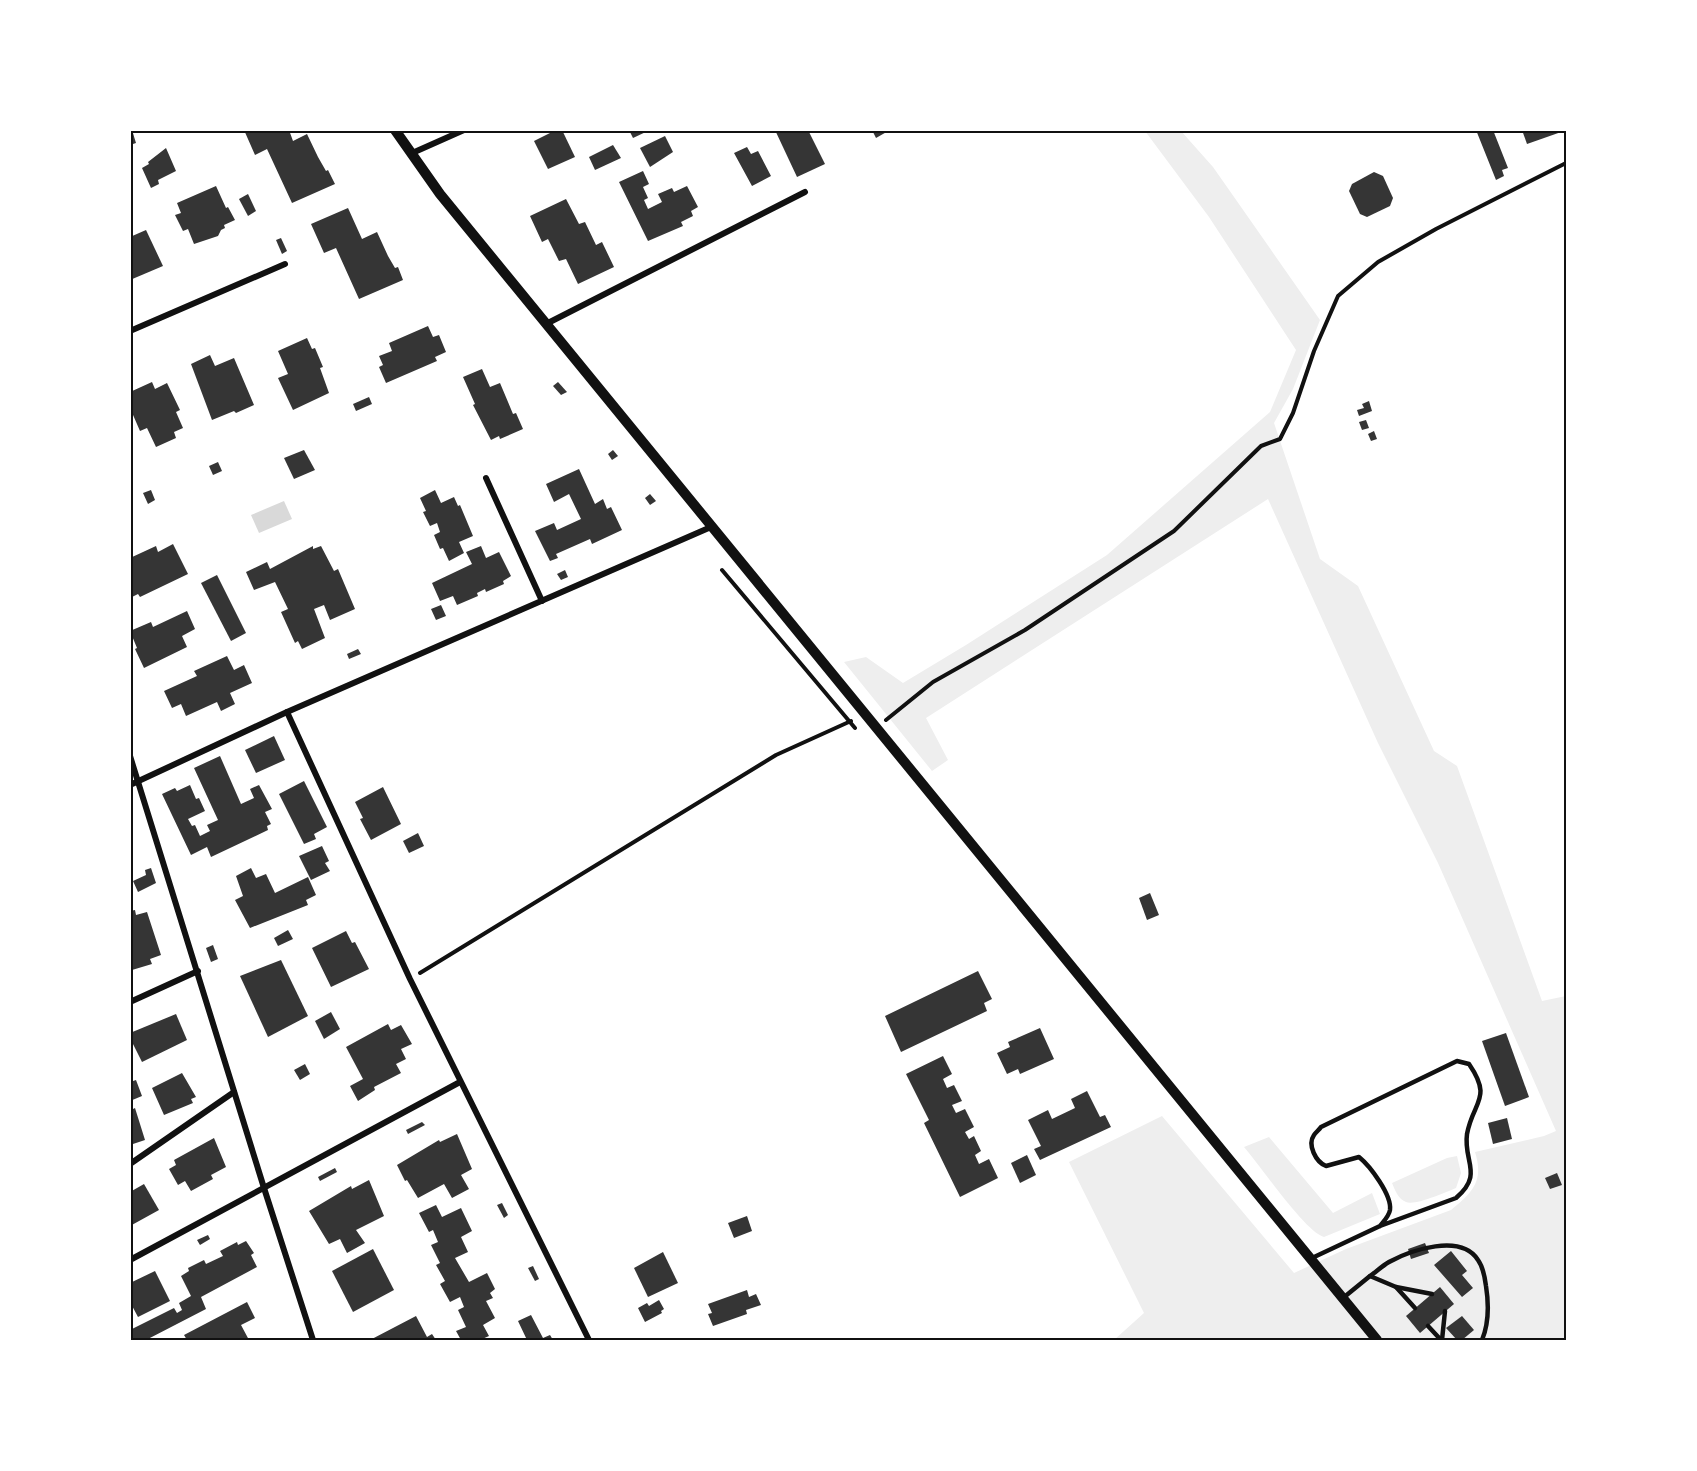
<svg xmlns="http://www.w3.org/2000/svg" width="1697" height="1471" viewBox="0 0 1697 1471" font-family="'Archivo Narrow',sans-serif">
	<rect width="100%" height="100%" fill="#fff"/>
	<g fill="#eee">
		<path d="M1145,131h36l32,36 107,153 -27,69 -19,34 46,136 38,27 76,165 23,15 85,235 24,-5v344h-452l30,-27 -75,-151 93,-46 132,157 52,-24 105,-39c22,-18 33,-29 24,-58l69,-16 12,-5 -118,-268 -60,-120 -110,-244 -342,219 22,42 -16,11 -88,-109 22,-5 37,26 63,-38 141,-90 163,-143 26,-62 -87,-133z"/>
		<path d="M1269,1137l64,76 39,-20 8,21 -56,23c-19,-5 -64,-72 -80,-90z"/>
		<path d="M1457,1156l4,17 -5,15c-10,4 -41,18 -50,14 -8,-3 -11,-12 -14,-19l55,-25z"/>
	</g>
	<path fill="#d9d9d9" d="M284,501l8,18 -33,14 -8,-18z"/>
	<g fill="#353535">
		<path d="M130,130h2l4,13 -6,2z"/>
		<path d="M244,130h45l4,11 14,-7 11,23 8,14 2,-1 7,14 -43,19 -25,-54 -12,6z"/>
		<path d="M556,130h6l13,27 -27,12 -14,-28z"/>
		<path d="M629,130h21l-17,8z"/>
		<path d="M775,130h33l17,34 -28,13z"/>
		<path d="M872,130h18l-14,8z"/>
		<path d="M1476,130h17l15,38 -6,2 2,6 -8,4z"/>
		<path d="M1522,130h42v1l-37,13z"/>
		<path d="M665,136l8,16 -23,15 -10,-19z"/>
		<path d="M613,145l8,13 -26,12 -6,-13z"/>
		<path d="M747,147l4,7 7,-3 13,25 -19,10 -18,-33z"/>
		<path d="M166,148l10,23 -18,9 1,4 -8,4 -9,-20 7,-4 -1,-2z"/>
		<path d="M643,171l6,13 -6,3 5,11 -4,2 4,9 14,-7 -4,-8 14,-6 2,4 13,-6 11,21 -7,4 2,5 -12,6 2,4 -35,15 -29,-59z"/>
		<path d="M1374,172l9,4 10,22 -3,8 -23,11 -7,-3 -11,-23 3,-7z"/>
		<path d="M216,186l10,22 2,-1 7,13 -11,5 1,3 -4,2 -3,6 -24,8 -6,-15 -5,2 -8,-16 6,-2 -4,-10z"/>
		<path d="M248,194l8,17 -8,5 -9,-17z"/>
		<path d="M566,199l13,25 6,-2 11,23 6,-3 12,25 -36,17 -12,-25 -7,2 -11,-22 -6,3 -12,-26z"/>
		<path d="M348,208l14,31 15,-7 11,24 7,12 3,-1 5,13 -44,19 -23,-51 -12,5 -13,-29z"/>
		<path d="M146,230l17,36 -33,14v-43z"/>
		<path d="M281,238l6,13 -5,3 -6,-14z"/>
		<path d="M428,326l5,11 6,-2 7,17 -11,5 2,4 -51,22 -7,-16 4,-2 -4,-9 13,-5 -3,-8z"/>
		<path d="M307,338l5,11 3,-1 8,19 -3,1 9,25 -36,17 -15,-32 10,-4 -10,-23z"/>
		<path d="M210,355l5,11 19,-8 20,47 -18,8 -2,-2 -22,9 -21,-56z"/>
		<path d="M482,369l8,18 10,-4 13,31 3,-1 7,16 -23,10 -1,-3 -8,4 -18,-35 2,-1 -12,-27z"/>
		<path d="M152,382l3,7 12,-6 13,27 -4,2 7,16 -9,4 2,6 -20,9 -9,-19 -7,3 -10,-23v-16z"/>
		<path d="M558,382l9,10 -6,3 -8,-9z"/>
		<path d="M369,397l3,7 -16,7 -3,-7z"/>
		<path d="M1369,401l3,10 -13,5 -2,-6 7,-2 -2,-4z"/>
		<path d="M1366,420l3,8 -7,2 -3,-8z"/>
		<path d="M1374,431l3,8 -6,2 -3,-7z"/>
		<path d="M304,450l11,20 -21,9 -10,-21z"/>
		<path d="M613,450l5,6 -6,4 -4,-6z"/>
		<path d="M218,462l4,9 -9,4 -4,-9z"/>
		<path d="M579,469l16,35 8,-5 4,10 4,-2 11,23 -30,14 -2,-5 -34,15 2,4 -8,3 -15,-30 19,-8 3,7 24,-11 -12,-25 -15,8 -8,-18z"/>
		<path d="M151,490l4,10 -7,4 -5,-11z"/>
		<path d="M435,490l6,13 13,-6 4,9 2,-1 13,31 -14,6 5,11 -15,8 -6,-13 -3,1 -6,-14 6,-3 -3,-9 -7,3 -7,-14 3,-1 -6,-13z"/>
		<path d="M650,494l6,7 -6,4 -5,-7z"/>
		<path d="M173,544l15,30 -48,23 -2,-3 -8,4v-40l26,-12 2,6z"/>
		<path d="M313,546v3l8,-3 13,25 4,-2 17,40 -25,11 -6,-15 -10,4 11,29 -23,11 -4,-8 -3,2 -14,-31 7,-3 -13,-27 -21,8 -8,-18 21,-10 3,7z"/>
		<path d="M481,546l5,12 13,-6 12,24 -8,5 1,3 -18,8 -1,-3 -8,4 1,3 -21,9 -4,-9 -13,5 -8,-18 40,-19 -6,-12z"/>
		<path d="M565,570l3,7 -7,3 -4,-6z"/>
		<path d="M217,575l29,58 -15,8 -30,-58z"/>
		<path d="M441,605l5,11 -10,4 -5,-11z"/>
		<path d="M187,611l8,18 -13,7 5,11 -43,21 -9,-19 2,-1 -7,-17 21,-9 2,5z"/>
		<path d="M358,649l3,5 -12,5 -2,-5z"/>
		<path d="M227,656l7,14 10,-5 8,18 -22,10 5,11 -14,7 -4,-9 -31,14 -5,-12 -9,4 -8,-17 33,-15 -3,-5z"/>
		<path d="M274,736l11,24 -29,13 -11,-23z"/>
		<path d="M220,756l21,48 13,-6 -4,-9 9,-4 13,24 -7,3 6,12 -4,2 1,4 -57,27 -4,-10 -16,8 -29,-61 13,-6 2,3 13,-6 6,14 3,-1 6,13 -17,8 4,7 3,-1 5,11 10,-5 -3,-6 11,-5 -24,-52z"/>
		<path d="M304,781l23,46 -13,7 2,5 -12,5 -25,-50z"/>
		<path d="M383,787l18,37 -30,16 -11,-21 3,-1 -8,-16z"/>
		<path d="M418,833l6,13 -15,7 -6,-12z"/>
		<path d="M322,846l7,15 -4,2 5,8 -19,9 -12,-24z"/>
		<path d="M151,868l5,15 -18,9 -5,-11 13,-6 -1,-5z"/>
		<path d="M251,868l5,10 10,-4 9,19 33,-16 8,18 -10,5 2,5 -58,23 -15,-28 8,-4 -7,-20z"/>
		<path d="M1150,893l9,22 -12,5 -8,-22z"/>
		<path d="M135,910l1,5 11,-3 14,43 -11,4 2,5 -20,6 -2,-59z"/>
		<path d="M288,930l5,9 -15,7 -4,-8z"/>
		<path d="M346,931l6,12 3,-1 14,27 -38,18 -19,-39z"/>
		<path d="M213,945l5,14 -7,3 -5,-14z"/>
		<path d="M281,960l27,56 -40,21 -28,-61z"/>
		<path d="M978,971l14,28 -8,4 3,8 -86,41 -16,-36z"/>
		<path d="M331,1012l9,17 -16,10 -9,-18z"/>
		<path d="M176,1014l11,26 -45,22 -12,-24v-5z"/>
		<path d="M388,1024l3,6 10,-5 11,19 -11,5 5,10 -10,5 5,9 -27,14 1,3 -17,11 -8,-15 13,-7 -17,-32z"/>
		<path d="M1040,1028l14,31 -34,15 -2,-5 -11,5 -10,-21 13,-6 -2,-5z"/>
		<path d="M1506,1033l23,64 -24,9 -23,-65z"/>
		<path d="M943,1056l9,18 -9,5 4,9 7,-3 8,16 -10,4 4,8 9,-4 9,18 -9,5 4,7 5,-3 7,15 -6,4 4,9 10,-5 9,19 -38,19 -36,-74 5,-3 -23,-46z"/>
		<path d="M305,1064l5,10 -10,6 -6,-10z"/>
		<path d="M182,1073l14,24 -5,2 2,4 -29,12 -12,-27z"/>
		<path d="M136,1080l6,16 -12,5v-19z"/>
		<path d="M1087,1091l13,26 5,-2 6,12 -71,33 -6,-11 7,-3 -13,-26 20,-10 4,9 23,-11 -4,-9z"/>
		<path d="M130,1104l3,5 2,-1 10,32 -15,5z"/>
		<path d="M1507,1118l5,21 -19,5 -5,-21z"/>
		<path d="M422,1122l3,3 -17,9 -2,-4z"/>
		<path d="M457,1134l15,35 -11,6 8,14 -17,9 -8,-14 -26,14 -11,-18 -2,1 -8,-16 42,-25 1,2z"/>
		<path d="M214,1138l12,29 -15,8 2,4 -22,12 -6,-10 -7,4 -9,-16 7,-4 -2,-5z"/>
		<path d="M1027,1155l9,20 -16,8 -9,-20z"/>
		<path d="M335,1168l2,4 -17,9 -2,-4z"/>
		<path d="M1557,1173l5,12 -12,4 -5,-11z"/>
		<path d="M369,1180l15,36 -28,14 9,13 -18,10 -7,-14 -11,5 -20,-33 42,-25 1,3z"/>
		<path d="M144,1184l15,26 -29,16v-34z"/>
		<path d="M502,1203l6,12 -4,3 -7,-13z"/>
		<path d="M436,1205l6,12 19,-9 11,23 -11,6 7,15 -13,6 14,24 18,-9 8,16 -5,4 3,5 -7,3 9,17 -12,7 6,11 -9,4h-19l-5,-9 10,-4 -8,-17 6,-3 -4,-10 -10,5 -10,-18 5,-3 -9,-16 4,-2 -9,-18 7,-3 -5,-12 -4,2 -10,-19z"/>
		<path d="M747,1216l5,15 -18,7 -6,-15z"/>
		<path d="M208,1235l2,4 -10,6 -3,-5z"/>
		<path d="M246,1241l8,12 -3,2 6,12 -56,30 5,12 -60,31h-16v-10l44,-22 3,5 5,-3 -3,-7 12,-7 -10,-20 8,-5 -1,-3 16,-8 2,4 17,-8 -3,-5 17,-9 1,3z"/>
		<path d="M1425,1243l4,10 -18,6 -3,-10z"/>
		<path d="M373,1249l21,41 -41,22 -21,-41z"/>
		<path d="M1451,1251l16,20 -5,4 11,13 -11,9 -28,-32z"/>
		<path d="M663,1252l15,31 -30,14 -14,-29z"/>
		<path d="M533,1266l6,13 -4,2 -7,-13z"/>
		<path d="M155,1271l15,30 -32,16 -8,-15v-19z"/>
		<path d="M1440,1287l14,17 -34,29 -14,-17z"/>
		<path d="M747,1290l2,7 7,-3 5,11 -15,5 1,4 -34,12 -5,-12 4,-1 -4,-9z"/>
		<path d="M659,1300l5,9 -3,2 1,2 -17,9 -7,-14 9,-5 2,3z"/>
		<path d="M247,1302l8,16 -14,7 8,15h-62l-3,-5z"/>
		<path d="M531,1315l12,23 7,-3 3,5h-26l-9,-19z"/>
		<path d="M416,1316l11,21 5,-3 4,6h-66z"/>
		<path d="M1462,1316l12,14 -12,10h-5l-11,-12z"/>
	</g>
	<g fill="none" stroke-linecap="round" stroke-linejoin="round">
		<g stroke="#111" stroke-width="4">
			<path d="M722,570l133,158"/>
			<path d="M886,720l47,-38 92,-52 149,-99 87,-85 19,-7 13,-26 21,-62 24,-55 40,-34 58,-33 130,-66"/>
			<path d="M420,973l356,-218 75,-34"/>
		</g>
		<g stroke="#111" stroke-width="4.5">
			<path d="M1312,1258l68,-32 76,-28c28,-24 7,-36 11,-64 6,-33 26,-35 2,-70l-12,-3 -136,66c-2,3 -5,5 -7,8 -7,10 2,27 12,31l33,-9c11,9 33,38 31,53 -1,6 -6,11 -10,16"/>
			<path d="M1370,1276c6,-4 12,-10 19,-14 22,-12 72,-29 89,-2 5,7 7,18 8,26 3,19 3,37 -4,54"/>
			<path d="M1396,1287l36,7"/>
			<path d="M1343,1298l27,-22 26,11 19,21"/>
			<path d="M1428,1326l13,14"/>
			<path d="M1442,1340l3,-29"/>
		</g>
		<g stroke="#111" stroke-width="6">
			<path d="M410,154l54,-24"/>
			<path d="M546,324l259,-132"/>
			<path d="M130,331l155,-67"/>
			<path d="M486,478l56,123"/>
			<path d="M287,712l123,267 179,361"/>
			<path d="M130,756l134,432 49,152"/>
			<path d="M130,785l157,-73 424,-185"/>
			<path d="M130,1002l68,-31"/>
			<path d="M130,1164l104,-72"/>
			<path d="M130,1260l330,-178"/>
		</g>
		<path stroke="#111" stroke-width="10" d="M395,130l45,64 937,1146"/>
	</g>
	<rect width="1697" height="1471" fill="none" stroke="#ffffff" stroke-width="264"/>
	<rect x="132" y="132" width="1433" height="1207" fill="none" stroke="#111" stroke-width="2"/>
</svg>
